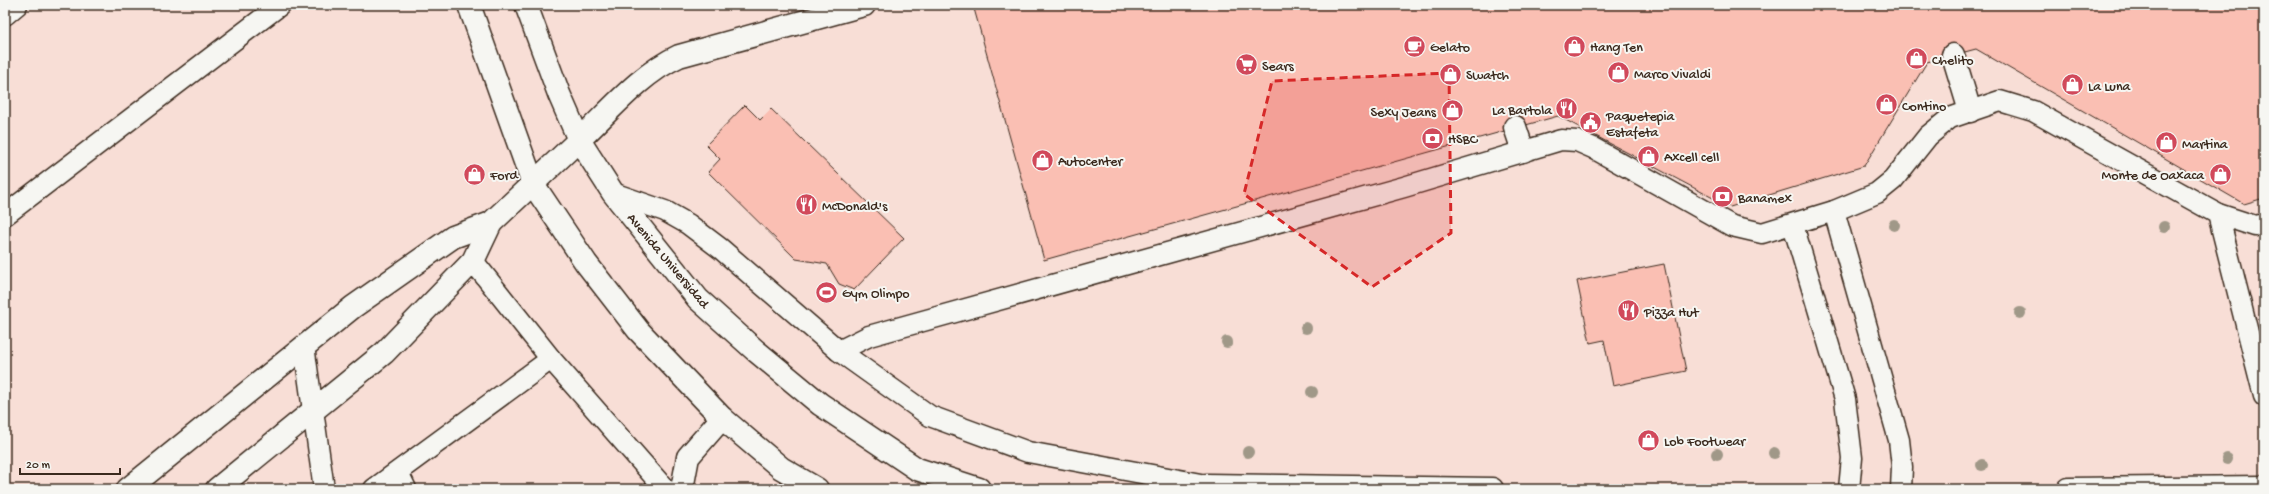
<svg xmlns="http://www.w3.org/2000/svg" width="2269" height="494" viewBox="0 0 2269 494" font-family="'Gochi Hand',sans-serif">
	<rect width="100%" height="100%" fill="#f7ebe5"/>
	<filter id="ink" filterUnits="userSpaceOnUse"><feTurbulence type="fractalNoise" baseFrequency=".025" numOctaves="2"/><feDisplacementMap in="SourceGraphic" scale="8" xChannelSelector="R" yChannelSelector="G"/><feConvolveMatrix kernelMatrix="1 2 1 2 8 2 1 2 1" color-interpolation-filters="sRGB"/></filter>
	<g filter="url(#ink)">
		<rect fill="#f8ded6" x="5" y="5" width="2259" height="484"/>
		<g fill="#fabfb3" stroke="#3b2a1e">
			<path d="M973,5h1291v193l-20,6 -268,-155 -49,13 -63,104 -134,41 -172,-91 -514,144z"/>
			<path d="M745,105l15,15 11,-11 133,129 -50,52 -15,-6 -12,-20 -31,-5 -88,-87 12,-13 -14,-14z"/>
			<path d="M1664,264l22,107 -73,15 -9,-46 -14,3 -13,-62z"/>
		</g>
		<g fill="none" stroke-linecap="round" stroke-linejoin="round">
			<defs>
				<g id="lane">
					<path d="M5,15l12,-10"/>
					<path d="M613,193l52,18 23,13 33,25 118,102 30,-15 535,-149 157,-47 16,1 16,7 139,78 30,7 72,-22 43,-18 16,-13 35,-44 22,-18 50,-17 33,10 185,103 46,182"/>
					<path d="M1834,211l65,229 3,27 -1,22"/>
					<path d="M2218,214l37,12 9,-2"/>
					<path d="M5,215l275,-210"/>
					<path d="M1793,225l52,174 7,59 -3,31"/>
					<path d="M473,261l78,98 114,130"/>
					<path d="M304,346l20,143"/>
					<path d="M839,351l91,65 98,36 178,33"/>
					<path d="M398,472l8,17"/>
					<path d="M374,489l177,-130"/>
				</g>
				<g id="street">
					<path d="M1953,55l17,56"/>
					<path d="M1515,127l8,24"/>
					<path d="M579,140c31,-29 61,-66 100,-84l185,-51"/>
					<path d="M682,489l6,-32 34,-39"/>
					<path d="M1200,489l6,-4 286,4"/>
					<path d="M2069,489l195,-2"/>
				</g>
				<g id="secondary">
					<path d="M469,5l64,179 53,79 52,67 84,88 59,50 36,21"/>
					<path d="M526,5l33,89 20,46 34,53 85,106 58,52 64,53 97,65 62,20"/>
					<path d="M128,489l225,-182 100,-70 38,-14 88,-83"/>
					<path d="M217,489l167,-136 89,-92 18,-38"/>
				</g>
			</defs>
			<use href="#lane" stroke="#3b2a1e" stroke-width="23"/>
			<use href="#street" stroke="#3b2a1e" stroke-width="25"/>
			<use href="#secondary" stroke="#3b2a1e" stroke-width="25"/>
			<use href="#lane" stroke="#f6f6f2" stroke-width="20"/>
			<use href="#street" stroke="#f6f6f2" stroke-width="22"/>
			<use href="#secondary" stroke="#f6f6f2" stroke-width="22"/>
		</g>
		<g fill="#a09888">
			<circle cx="1894" cy="225" r="6"/>
			<circle cx="2164" cy="227" r="6"/>
			<circle cx="2020" cy="313" r="6"/>
			<circle cx="1306" cy="328" r="6"/>
			<circle cx="1227" cy="342" r="6"/>
			<circle cx="1312" cy="392" r="6"/>
			<circle cx="1248" cy="452" r="6"/>
			<circle cx="1774" cy="453" r="6"/>
			<circle cx="1717" cy="454" r="6"/>
			<circle cx="2227" cy="459" r="6"/>
			<circle cx="1982" cy="465" r="6"/>
		</g>
	</g>
	<path fill="#d62828" fill-opacity="0.2" stroke="#d62828" stroke-width="3" stroke-dasharray="8 5" stroke-linejoin="round" d="M1449,73l2,160 -79,54 -128,-93 28,-113z"/>
	<defs>
		<symbol id="cafe-disc" viewBox="-11 -11 22 22"><circle r="9.5" fill="#d1495b" stroke="#f6f6f2"/><path d="M-5.5-4.5H6V0H3Q3 3.5 0 3.5H-2.5Q-5.5 3.5-5.5 0ZM3-3.2v2h1.7v-2ZM-6 4.5H4V6H-6Z" fill="#fff"/></symbol>
		<symbol id="shop-disc" viewBox="-11 -11 22 22"><circle r="9.5" fill="#d1495b" stroke="#f6f6f2"/><path d="M-5-2.5h2.3a2.7 3.5 0 0 1 5.4 0H5L5.5 6h-11ZM-1.5-2.5h3a1.5 2.3 0 0 0-3 0Z" fill="#fff"/></symbol>
		<symbol id="supermarket-disc" viewBox="-11 -11 22 22"><circle r="9.5" fill="#d1495b" stroke="#f6f6f2"/><path d="M-6-5.5h2.5l.6 2H6L4.5 2H-2.5L-4.4-4H-6ZM-1.5 3.2a1.3 1.3 0 1 0 .1 0ZM3 3.2a1.3 1.3 0 1 0 .1 0Z" fill="#fff"/></symbol>
		<symbol id="restaurant-disc" viewBox="-11 -11 22 22"><circle r="9.5" fill="#d1495b" stroke="#f6f6f2"/><path d="M-5-6h1v4h1v-4h1v4h1v-4h1v5L-1.5 .5V6h-2V.5L-5-1ZM5-6V6H3V1.5H1.5Q1.5-4 5-6Z" fill="#fff"/></symbol>
		<symbol id="civic-disc" viewBox="-11 -11 22 22"><circle r="9.5" fill="#d1495b" stroke="#f6f6f2"/><path d="M-.6-6.5H3V-4.5H.6V-3L4-1V1h2V6H-6V1h2V-1L-.6-3ZM-1.2 2.5V6h2.4V2.5Z" fill="#fff"/></symbol>
		<symbol id="bank-disc" viewBox="-11 -11 22 22"><circle r="9.5" fill="#d1495b" stroke="#f6f6f2"/><path d="M-6-4H6V4H-6ZM0-2.3a2.3 2.3 0 1 0 0 4.6a2.3 2.3 0 1 0 0-4.6Z" fill="#fff"/></symbol>
		<symbol id="stadium-disc" viewBox="-11 -11 22 22"><circle r="9.5" fill="#d1495b" stroke="#f6f6f2"/><path d="M0-5a6.5 5 0 1 0 0 10a6.5 5 0 1 0 0-10ZM-3.5-1.8h7v3.6h-7Z" fill="#fff"/></symbol>
	</defs>
	<g fill-rule="evenodd">
		<use href="#cafe-disc" x="1402" y="34" width="25" height="25"/>
		<use href="#shop-disc" x="1562" y="34" width="25" height="25"/>
		<use href="#shop-disc" x="1904" y="46" width="25" height="25"/>
		<use href="#supermarket-disc" x="1234" y="52" width="25" height="25"/>
		<use href="#shop-disc" x="1606" y="60" width="25" height="25"/>
		<use href="#shop-disc" x="1438" y="62" width="25" height="25"/>
		<use href="#shop-disc" x="2060" y="72" width="25" height="25"/>
		<use href="#shop-disc" x="1874" y="92" width="25" height="25"/>
		<use href="#restaurant-disc" x="1554" y="96" width="25" height="25"/>
		<use href="#shop-disc" x="1440" y="98" width="25" height="25"/>
		<use href="#civic-disc" x="1578" y="110" width="25" height="25"/>
		<use href="#bank-disc" x="1420" y="126" width="25" height="25"/>
		<use href="#shop-disc" x="2154" y="130" width="25" height="25"/>
		<use href="#shop-disc" x="1636" y="144" width="25" height="25"/>
		<use href="#shop-disc" x="1030" y="148" width="25" height="25"/>
		<use href="#shop-disc" x="462" y="162" width="25" height="25"/>
		<use href="#shop-disc" x="2208" y="162" width="25" height="25"/>
		<use href="#bank-disc" x="1710" y="184" width="25" height="25"/>
		<use href="#restaurant-disc" x="794" y="192" width="25" height="25"/>
		<use href="#stadium-disc" x="814" y="280" width="25" height="25"/>
		<use href="#restaurant-disc" x="1616" y="298" width="25" height="25"/>
		<use href="#shop-disc" x="1636" y="428" width="25" height="25"/>
	</g>
	<g text-anchor="middle" stroke-width="4" stroke-linejoin="round" paint-order="stroke">
		<g font-size="14" fill="#3b2a1e" stroke="#f6f6f2" text-anchor="start">
			<text x="1430" y="51">Gelato</text>
			<text x="1590" y="51">Hang Ten</text>
			<text x="1932" y="64">Chelito</text>
			<text x="1262" y="70">Sears</text>
			<text x="1634" y="78">Marco Vivaldi</text>
			<text x="1466" y="79">Swatch</text>
			<text x="2088" y="90">La Luna</text>
			<text x="1902" y="110">Contino</text>
			<text x="1552" y="114" text-anchor="end">La Bartola</text>
			<text x="1436" y="116" text-anchor="end">Sexy Jeans</text>
			<text x="1606" y="120">Paquetepia<tspan x="1606" dy="16">Estafeta</tspan></text>
			<text x="1448" y="143">HSBC</text>
			<text x="2182" y="148">Martina</text>
			<text x="1664" y="161">Axcell cell</text>
			<text x="1058" y="165">Autocenter</text>
			<text x="490" y="179">Ford</text>
			<text x="2204" y="179" text-anchor="end">Monte de Oaxaca</text>
			<text x="1738" y="202">Banamex</text>
			<text x="822" y="210">McDonald's</text>
			<text x="842" y="297">Gym Olimpo</text>
			<text x="1644" y="316">Pizza Hut</text>
			<text x="1664" y="445">Lob Footwear</text>
		</g>
		<g font-size="14" fill="#3b2a1e" stroke="#f6f6f2">
			<text transform="translate(669 260) rotate(50)" y="5">Avenida Universidad</text>
		</g>
	</g>
	<rect width="2269" height="494" fill="none" stroke="#f6f6f2" stroke-width="20"/>
	<rect x="10" y="10" width="2249" height="474" fill="none" stroke="#3b2a1e" stroke-width="1.5" filter="url(#ink)"/>
	<path d="M20 468v6h100v-6" fill="none" stroke="#3b2a1e" stroke-width="2"/>
	<text x="26" y="468" font-size="12" fill="#3b2a1e" stroke="#f6f6f2" stroke-width="3" paint-order="stroke">20 m</text>
</svg>
